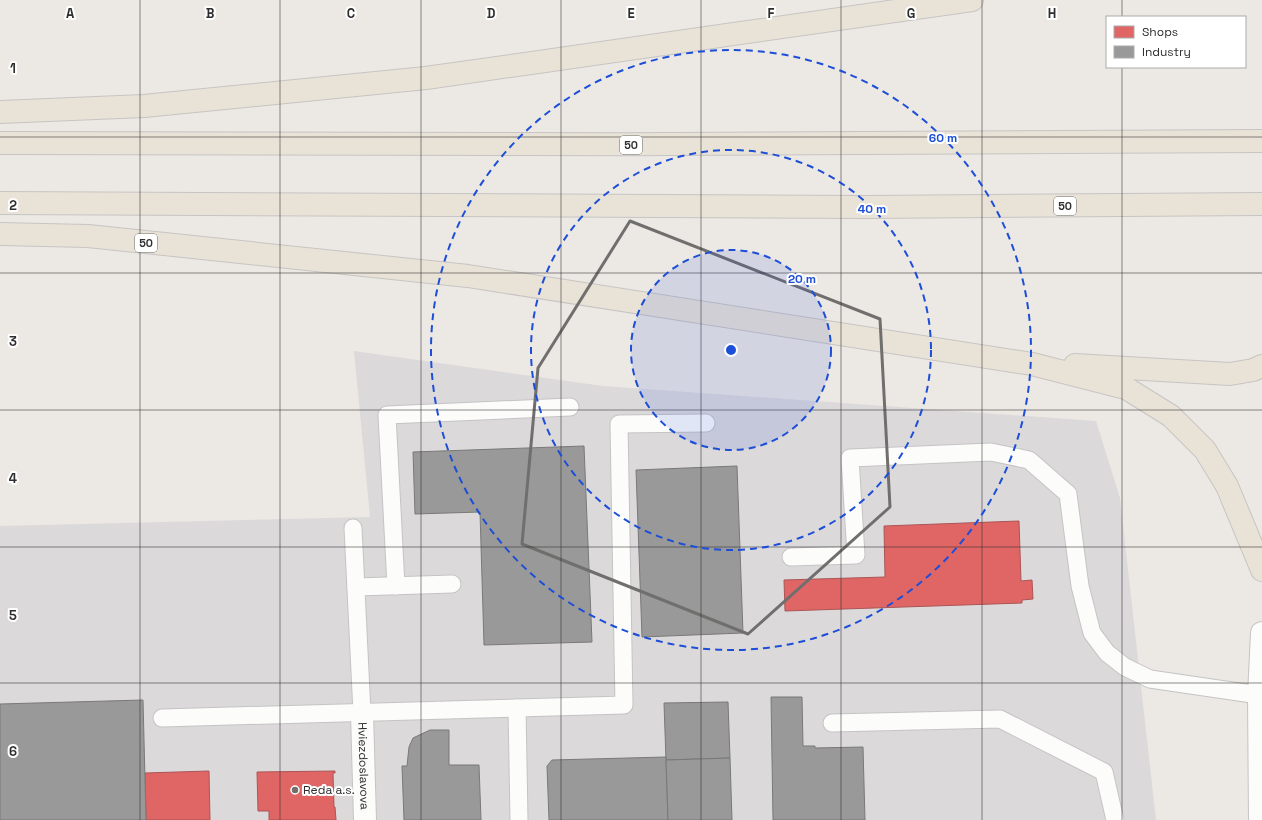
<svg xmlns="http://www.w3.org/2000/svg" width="1262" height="820" viewBox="0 0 1262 820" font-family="'Space Grotesk',sans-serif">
	<rect width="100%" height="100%" fill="#ece8e4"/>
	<path fill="#dcd9db" d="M354,351l249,35 493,35 24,77 36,322h-1156v-294l370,-9z"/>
	<g fill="#e06666" stroke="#ab5555">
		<path d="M1019,521l2,60 11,-1 1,19 -11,1v3l-237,8 -1,-31 101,-3 -1,-51z"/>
		<path d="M209,771l1,49h-64l-1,-47z"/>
		<path d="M335,771v2h-2l1,34h1l1,13h-67v-9h-11l-1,-39z"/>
	</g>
	<g fill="#999" stroke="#797979">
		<path d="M584,446l8,196 -108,3 -4,-133 -65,2 -2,-62z"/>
		<path d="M737,466l6,167 -101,4 -6,-167z"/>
		<path d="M771,697h31l1,49h12v2l48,-1 2,73h-92z"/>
		<path d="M143,700l3,120h-146v-116z"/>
		<path d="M728,702l2,56 -64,2 -2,-57z"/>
		<path d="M430,730h19v35h30l2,55h-77l-2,-54h5l2,-19 4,-9z"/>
		<path d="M666,757l2,63h-119l-2,-54 5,-6z"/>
		<path d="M730,758l2,62h-64l-2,-60z"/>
	</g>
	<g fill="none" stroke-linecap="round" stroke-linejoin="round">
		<defs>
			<g id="service">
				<path d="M353,528l9,185"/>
				<path d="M791,557l65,-2 -6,-97 141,-6 38,8 39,34 12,92 12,47 15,20 18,14 25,12 109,16"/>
				<path d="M396,586l-9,-171 183,-8"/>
				<path d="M356,587l96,-3"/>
				<path d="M517,708l2,112"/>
				<path d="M162,718l462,-13 -5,-281 87,-1"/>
				<path d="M832,723l168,-4 104,53 11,48"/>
			</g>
			<g id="minor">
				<path id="s1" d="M362,713l3,107"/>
			</g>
			<path id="tertiary" d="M1260,820l-1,-125 3,-62"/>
			<g id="trunk">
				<path d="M0,112l144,-6 282,-28 546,-78"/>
				<path d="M0,143c421,3 841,1 1262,-2"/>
				<path d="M0,203l868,4 394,-3"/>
				<path d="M0,234l88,2 380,40 564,88 94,24 45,28 34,34 22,36 35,84"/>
				<path d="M1075,365l155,9 23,-4 9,-4"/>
			</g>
		</defs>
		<use href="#service" stroke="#c5c4c5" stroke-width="19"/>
		<use href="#minor" stroke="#c5c4c5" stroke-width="24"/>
		<use href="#tertiary" stroke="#c5c4c5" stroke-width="24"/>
		<use href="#trunk" stroke="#c6c5c4" stroke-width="24"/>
		<use href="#service" stroke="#fcfcfb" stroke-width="17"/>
		<use href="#minor" stroke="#fcfcfb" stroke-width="22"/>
		<use href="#tertiary" stroke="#fcfcfb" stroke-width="22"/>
		<use href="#trunk" stroke="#e9e2d6" stroke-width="22"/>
	</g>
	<path fill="none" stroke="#706f6e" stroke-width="3" stroke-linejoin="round" d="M630,221l250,98 10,188 -142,127 -226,-90 16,-176z"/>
	<path fill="none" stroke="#2e2e2e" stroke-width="1" stroke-opacity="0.55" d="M140,0v820M280,0v820M421,0v820M561,0v820M701,0v820M841,0v820M982,0v820M1122,0v17M1122,67v753M0,137h1262M0,273h1262M0,410h1262M0,547h1262M0,683h1262"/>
	<circle cx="731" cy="350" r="100" fill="#1d4ed8" fill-opacity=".12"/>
	<g fill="none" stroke="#1d4ed8" stroke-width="2" stroke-dasharray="7 5">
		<circle cx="731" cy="350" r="100"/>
		<circle cx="731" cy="350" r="200"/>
		<circle cx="731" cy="350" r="300"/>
	</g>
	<circle fill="#706f6e" stroke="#fff" stroke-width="1.5" cx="295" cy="790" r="4"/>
	<g text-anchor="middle" stroke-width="4" stroke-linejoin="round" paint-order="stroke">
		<g fill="#fff" stroke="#6d6d6d" stroke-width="1">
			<rect x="620" y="136" width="22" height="18" rx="3"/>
			<rect x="1054" y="197" width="22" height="18" rx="3"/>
			<rect x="135" y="234" width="22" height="18" rx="3"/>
		</g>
		<g font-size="11" font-weight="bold" fill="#2e2e2e">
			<text x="631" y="149">50</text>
			<text x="1065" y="210">50</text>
			<text x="146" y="247">50</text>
		</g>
		<g font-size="12" fill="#2e2e2e" stroke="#fff">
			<text dy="4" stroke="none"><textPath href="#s1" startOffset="53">Hviezdoslavova</textPath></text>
		</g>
		<g font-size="12" fill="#2e2e2e" stroke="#fff" text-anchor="start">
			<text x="303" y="794">Reda a.s.</text>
		</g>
	</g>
	<g font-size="13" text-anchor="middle" font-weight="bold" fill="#2e2e2e" stroke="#fff" stroke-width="4" stroke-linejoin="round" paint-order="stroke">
		<text x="70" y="18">A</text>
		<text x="210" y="18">B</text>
		<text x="351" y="18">C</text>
		<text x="491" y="18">D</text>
		<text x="631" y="18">E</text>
		<text x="771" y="18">F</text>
		<text x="911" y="18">G</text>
		<text x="1052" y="18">H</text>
		<text x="13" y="73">1</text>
		<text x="13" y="210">2</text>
		<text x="13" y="346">3</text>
		<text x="13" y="483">4</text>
		<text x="13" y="620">5</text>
		<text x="13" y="756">6</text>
	</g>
	<circle cx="731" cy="350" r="6" fill="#1d4ed8" stroke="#fff" stroke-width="2"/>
	<g font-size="12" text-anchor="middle" font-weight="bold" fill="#1d4ed8" stroke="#fff" stroke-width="4" stroke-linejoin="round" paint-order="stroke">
		<text x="943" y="142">60 m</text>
		<text x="872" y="213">40 m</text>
		<text x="802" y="283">20 m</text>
	</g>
	<rect x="1106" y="16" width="140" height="52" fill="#ffffff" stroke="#ababab"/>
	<rect x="1114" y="26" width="20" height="12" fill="#e06666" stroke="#ababab"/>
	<text x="1142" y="36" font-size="12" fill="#2e2e2e">Shops</text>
	<rect x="1114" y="46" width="20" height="12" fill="#999999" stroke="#ababab"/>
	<text x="1142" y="56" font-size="12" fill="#2e2e2e">Industry</text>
</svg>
